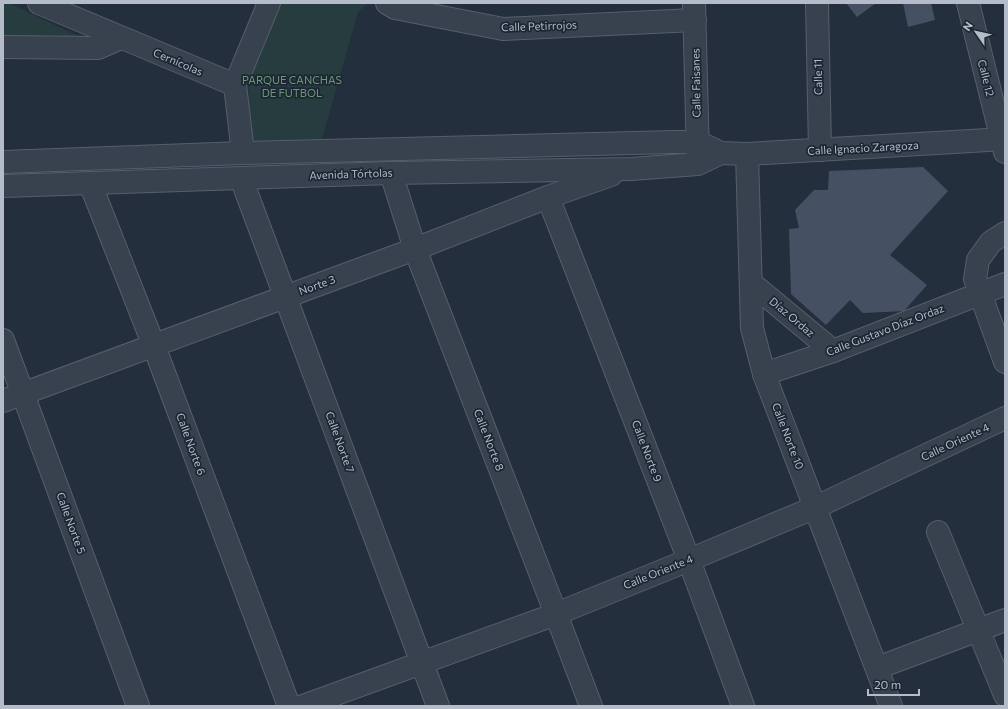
<svg xmlns="http://www.w3.org/2000/svg" width="1008" height="709" viewBox="0 0 1008 709" font-family="Commissioner,sans-serif">
	<rect width="100%" height="100%" fill="#242f3e"/>
	<g fill="#263c3f">
		<path d="M3,3h6l75,36 -81,1z"/>
		<path d="M278,3h90l-10,9 -36,127 -71,2 -3,-61z"/>
	</g>
	<g fill="#455162">
		<path d="M846,3h30l-19,14z"/>
		<path d="M903,3h28l4,17 -27,7z"/>
		<path d="M923,167l25,24 -58,64 37,30 -23,26 -41,2 -13,-13 -24,25 -35,-31 -2,-65 10,-1 -4,-18 19,-20h14l1,-19z"/>
	</g>
	<g fill="none" stroke-linecap="round" stroke-linejoin="round">
		<defs>
			<g id="minor">
				<path d="M39,3l196,82"/>
				<path d="M387,3l8,5 108,21 192,-9"/>
				<path d="M694,3l4,154"/>
				<path d="M817,3l3,147"/>
				<path d="M968,3l37,149"/>
				<path d="M3,47l95,1 23,-10"/>
				<path d="M243,153l-8,-68 34,-82"/>
				<path d="M747,154l5,174 12,46 127,332"/>
				<path d="M3,162l240,-9 430,-11h25l23,11 26,1 258,-15"/>
				<path d="M391,173l24,76 141,365 35,92"/>
				<path d="M241,178l197,528"/>
				<path d="M90,183l64,163 135,360"/>
				<path d="M3,186l388,-13 240,-4 67,-5 23,-11"/>
				<path d="M548,197l141,363 54,146"/>
				<path d="M1005,233l-14,9 -13,18 -3,19 30,83"/>
				<path d="M751,283l82,68"/>
				<path d="M3,340l135,366"/>
				<path d="M764,374l69,-23 172,-67"/>
				<path d="M3,401l412,-152 133,-52 63,-22"/>
				<path d="M938,532l67,163"/>
				<path d="M877,668l128,-48"/>
				<path d="M303,706l253,-92 133,-54 127,-53 189,-89"/>
			</g>
		</defs>
		<use href="#minor" stroke="#565f6c" stroke-width="24"/>
		<use href="#minor" stroke="#38414e" stroke-width="22"/>
	</g>
	<g text-anchor="middle" stroke-width="3.5" stroke-linejoin="round" paint-order="stroke">
		<g font-size="11" fill="#b4bcc9" stroke="#1d2633">
			<text transform="translate(539 26) rotate(-2)" y="4">Calle Petirrojos</text>
			<text transform="translate(178 62) rotate(23)" y="4">Cernícolas</text>
			<text transform="translate(818 77) rotate(-91)" y="4">Calle 11</text>
			<text transform="translate(986 78) rotate(76)" y="4">Calle 12</text>
			<text transform="translate(696 83) rotate(-91)" y="4">Calle Faisanes</text>
			<text transform="translate(863 148) rotate(-3)" y="4">Calle Ignacio Zaragoza</text>
			<text transform="translate(351 174) rotate(-2)" y="4">Avenida Tórtolas</text>
			<text transform="translate(317 285) rotate(-20)" y="4">Norte 3</text>
			<text transform="translate(792 317) rotate(40)" y="4">Díaz Ordaz</text>
			<text transform="translate(885 330) rotate(-21)" y="4">Calle Gustavo Díaz Ordaz</text>
			<text transform="translate(788 436) rotate(69)" y="4">Calle Norte 10</text>
			<text transform="translate(489 440) rotate(69)" y="4">Calle Norte 8</text>
			<text transform="translate(340 442) rotate(70)" y="4">Calle Norte 7</text>
			<text transform="translate(955 442) rotate(-25)" y="4">Calle Oriente 4</text>
			<text transform="translate(191 444) rotate(70)" y="4">Calle Norte 6</text>
			<text transform="translate(647 451) rotate(69)" y="4">Calle Norte 9</text>
			<text transform="translate(71 523) rotate(70)" y="4">Calle Norte 5</text>
			<text transform="translate(658 572) rotate(-22)" y="4">Calle Oriente 4</text>
		</g>
		<g font-size="11" fill="#6b9a76" stroke="#1d2633">
			<text x="292" y="84">PARQUE CANCHAS<tspan x="292" dy="13">DE FUTBOL</tspan></text>
		</g>
	</g>
	<rect width="1008" height="709" fill="none" stroke="#b4bcc9" stroke-width="8"/>
	<g transform="translate(976 32) rotate(304)" stroke="#1d2633" stroke-width="3" paint-order="stroke">
	<path d="M0-3L7 15L0 10L-7 15Z" fill="#b4bcc9"/>
	<text y="-6" font-size="11" font-weight="bold" text-anchor="middle" fill="#b4bcc9">N</text>
	</g>
	<path d="M868 689v6h51v-6" fill="none" stroke="#b4bcc9" stroke-width="2"/>
	<text x="874" y="689" font-size="12" fill="#b4bcc9" stroke="#1d2633" stroke-width="3" paint-order="stroke">20 m</text>
</svg>
